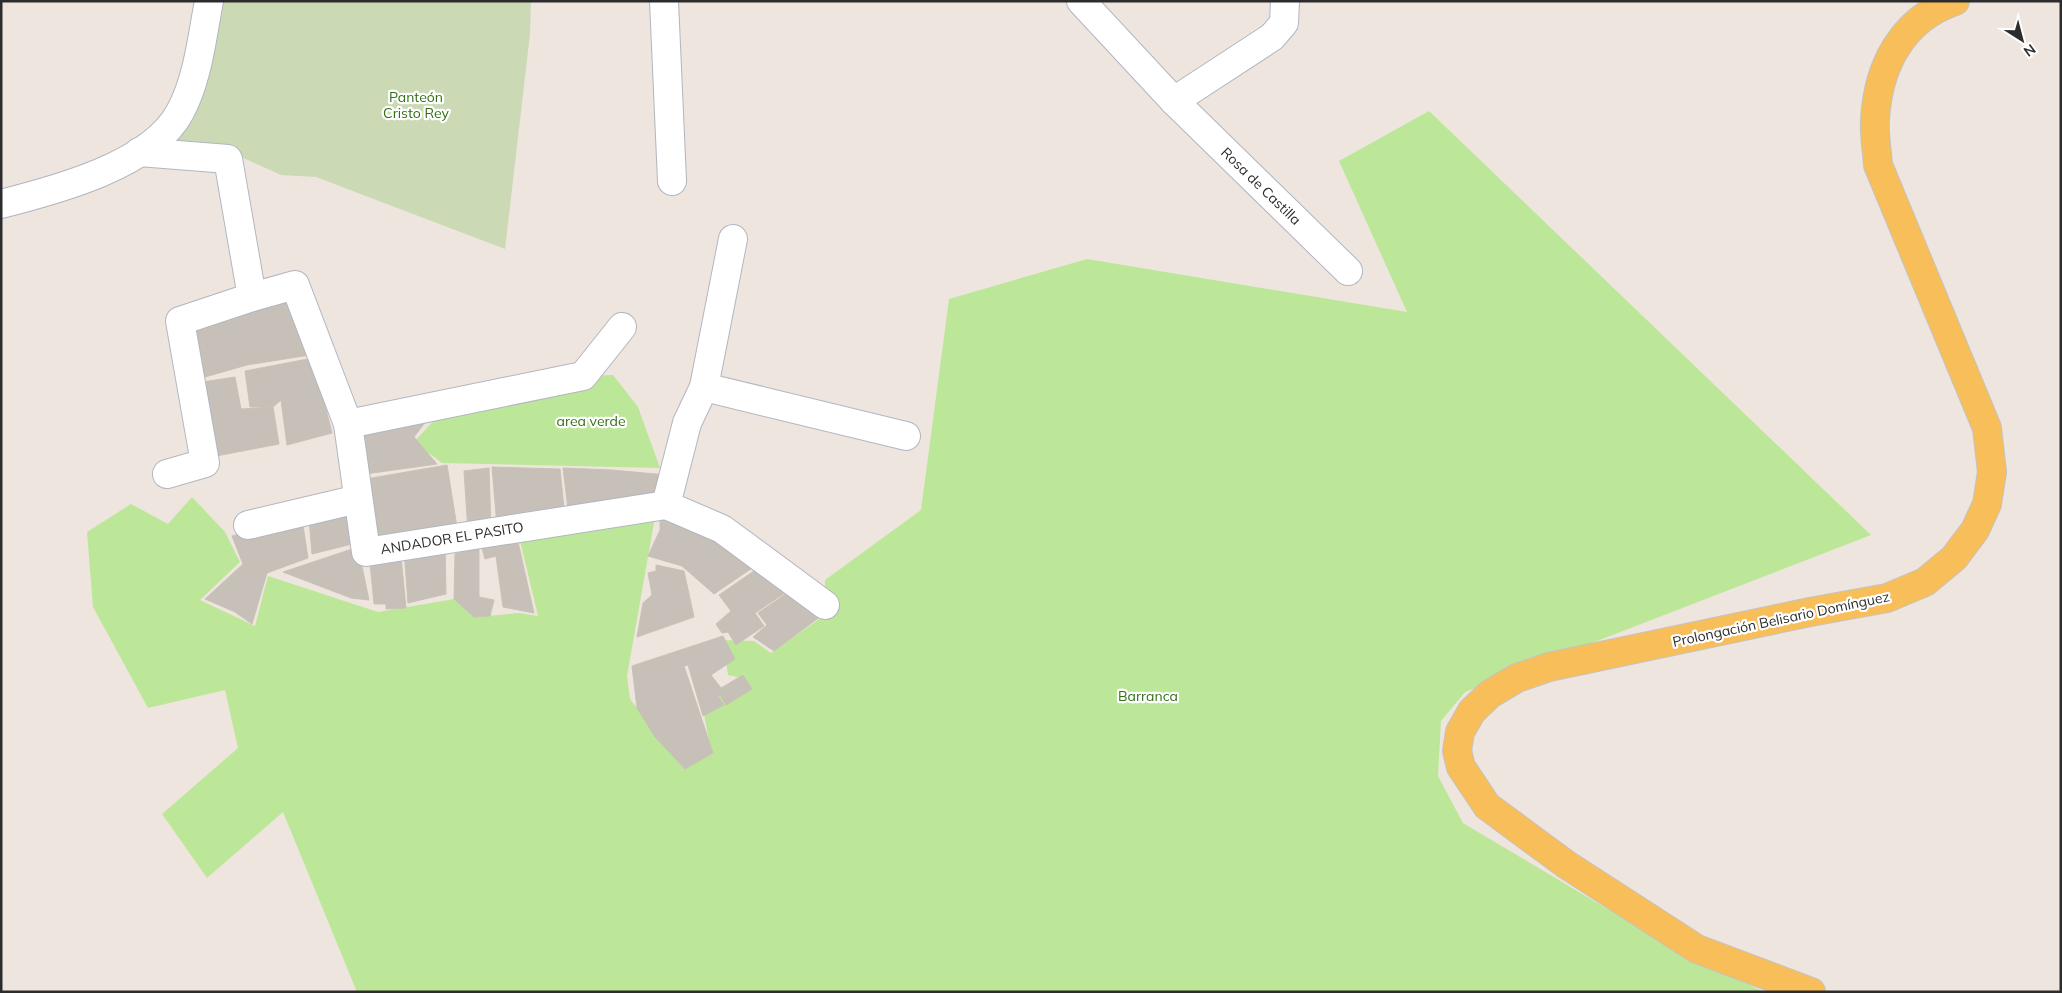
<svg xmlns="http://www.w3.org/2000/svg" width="2062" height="993" viewBox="0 0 2062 993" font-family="Mulish,sans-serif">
	<rect width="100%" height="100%" fill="#eee5de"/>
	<g fill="#bde798">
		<path d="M1429,111l442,424 -406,157 -24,29 -3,55 25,47 198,118 103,51h-1407l-74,-180 -76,66 -45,-64 76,-66 -13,-58 -77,18 -55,-101 -6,-75 44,-28 37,20 24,-27 33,35 15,30 -40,38 55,26 13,-50 110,36 76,-13 21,18 45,-4 18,3 -21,-88 138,-11 -28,159 3,23 49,63 30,-21 -7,-38 44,-24 -18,-4 -5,-35 31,1 17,12 54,-38v-35l96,-70 28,-211 138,-40 320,53 -68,-151z"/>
		<path d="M613,375l25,32 22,61 -218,-5 -28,-21 47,-51 59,-13z"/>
	</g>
	<path fill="#cbd9b4" d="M205,1h326l-1,33 -25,215 -189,-72 -35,-2 -62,-28 -48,-2z"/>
	<g fill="#c6c0b9" stroke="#cac1b7">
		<path d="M299,295l11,60 -63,10 -49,14 -4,-56z"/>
		<path d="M313,358l19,75 -45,12 -6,-45 -8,7h-23l-5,-36z"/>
		<path d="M235,377l6,32 32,-2 6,37 -63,12 -13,-74z"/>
		<path d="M433,412l-19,25 23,27 -72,10 -8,-46z"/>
		<path d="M447,465l10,62 -84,17 -7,-65z"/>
		<path d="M492,467l68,2 5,49 -68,8z"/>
		<path d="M489,468l2,60 -23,4 -4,-61z"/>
		<path d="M563,468l49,2 55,5 -6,22 -92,20z"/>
		<path d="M354,514l2,29 -44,11 -3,-36z"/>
		<path d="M660,517l65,20 36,25 -47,32 -32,-28 -34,-10 12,-26z"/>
		<path d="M302,519l6,39 -41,15 -15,51 -17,-12 -30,-13 38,-35 -11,-28z"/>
		<path d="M516,533l18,80 -31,-6 -7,-51 -11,3 -6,-22z"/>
		<path d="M465,539l14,1v57l15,3 -4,16 -16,1 -20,-18 1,-45 10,-3z"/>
		<path d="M445,546l1,48 -38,9 -4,-54z"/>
		<path d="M358,547l11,53 -18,-2 -68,-26z"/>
		<path d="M401,557l5,51 -20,1v-5h-12l-4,-41z"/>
		<path d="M767,562l21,29 -33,22 9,13 -28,19 -8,-13 -6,1 -6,-9 15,-13 -12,-16z"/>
		<path d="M656,565l28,6 10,46 -57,20 6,-34 9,-8 -4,-22 8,-2z"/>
		<path d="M796,587l25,29 -47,35 -21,-14 14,-12 -9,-12z"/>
		<path d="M723,636l12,23 -24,16 10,13 22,-13 9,14 -26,16 -6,-10 -2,1 6,9 -21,11 -15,-51 -4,1 29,87 -28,16 -30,-32 -18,-29 -5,-42z"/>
	</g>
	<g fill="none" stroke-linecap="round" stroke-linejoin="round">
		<defs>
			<g id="minor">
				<path d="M664,1l8,180"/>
				<path d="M1081,1l93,100 174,170"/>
				<path d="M1174,101l98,-64 12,-14 1,-22"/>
				<path d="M139,152l89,7 24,138 43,-12 53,139 18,128 300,-47 21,-82 17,-36 29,-148"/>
				<path d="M1,204c55,-14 151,-39 179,-92 18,-33 22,-75 29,-111"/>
				<path d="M704,387l202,49"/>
				<path d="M348,424l235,-48 39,-49"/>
				<path d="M167,474l38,-11 -25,-142 72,-24"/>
				<path d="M666,505l56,24 103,76"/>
				<path d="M248,525l110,-26"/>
			</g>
			<path id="major" d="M1811,992l-114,-43 -130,-84 -80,-59 -26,-39 -4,-16 3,-19 12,-21 18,-17 27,-16 32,-11 261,-55 77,-14 38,-16 29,-24 21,-28 12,-26 5,-32 -5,-44 -109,-263c-1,-15 -4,-30 -3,-45 3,-54 27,-101 80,-119"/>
		</defs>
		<use href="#minor" stroke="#b2b6c0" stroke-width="30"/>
		<use href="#major" stroke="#c4c4c4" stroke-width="30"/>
		<use href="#minor" stroke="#fff" stroke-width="28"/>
		<use href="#major" stroke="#f7be5a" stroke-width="28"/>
	</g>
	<g text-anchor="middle" stroke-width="4.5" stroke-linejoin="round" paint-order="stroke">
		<g font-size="14" fill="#346e17" stroke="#fff">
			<text x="416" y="102">Panteón<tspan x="416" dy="16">Cristo Rey</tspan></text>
			<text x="591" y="426">area verde</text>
			<text x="1148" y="701">Barranca</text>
		</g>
		<g font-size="14" fill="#2c2c2c" stroke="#fff">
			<text transform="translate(1261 186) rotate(44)" y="5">Rosa de Castilla</text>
			<text transform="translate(452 538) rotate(-9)" y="5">ANDADOR EL PASITO</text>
			<text transform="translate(1781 619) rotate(-12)" y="5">Prolongación Belisario Domínguez</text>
		</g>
	</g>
	<rect width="2062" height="993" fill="none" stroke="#2c2c2c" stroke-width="5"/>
	<g transform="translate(2022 40) rotate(144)" stroke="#ffffff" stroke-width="4" paint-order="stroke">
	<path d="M0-4L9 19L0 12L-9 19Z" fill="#2c2c2c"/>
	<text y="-8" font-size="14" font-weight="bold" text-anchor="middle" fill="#2c2c2c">N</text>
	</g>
</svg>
